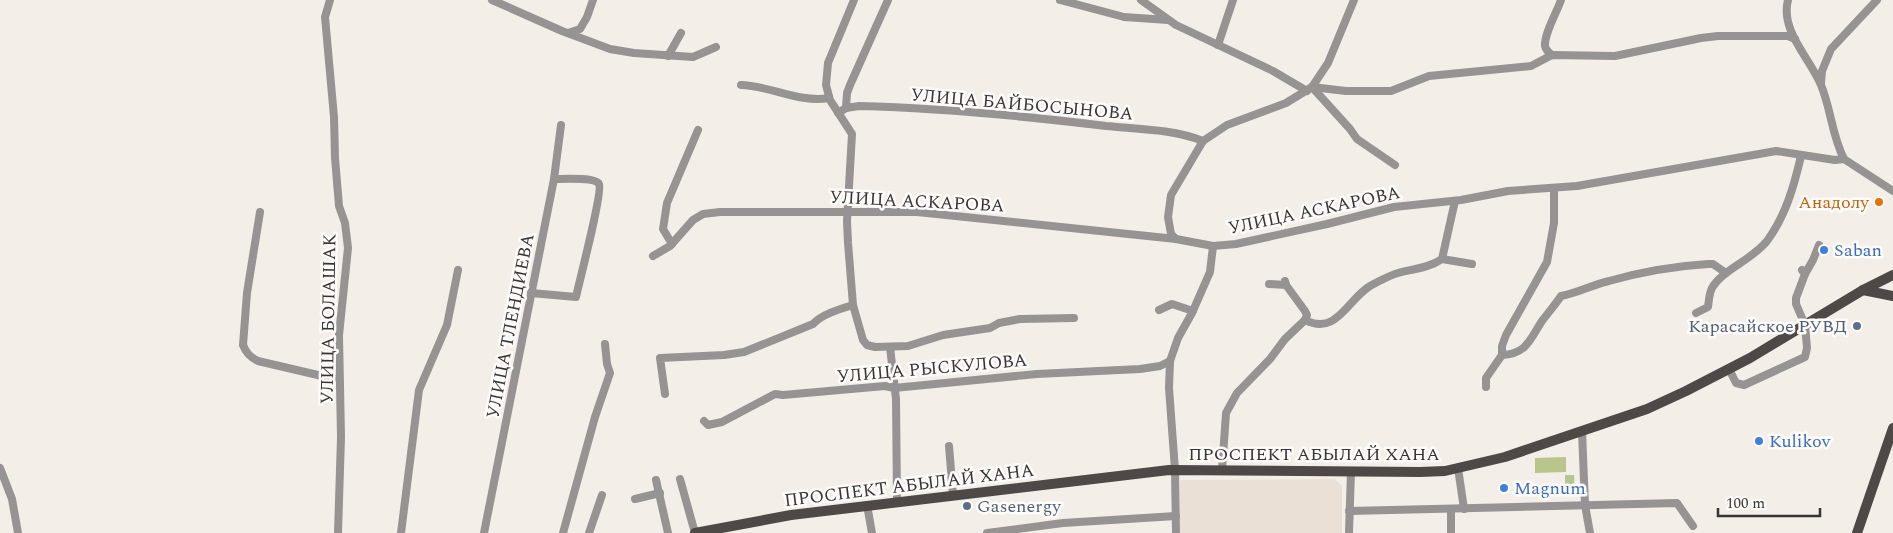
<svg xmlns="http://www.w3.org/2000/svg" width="1893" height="533" viewBox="0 0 1893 533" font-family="Spectral,serif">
	<rect width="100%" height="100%" fill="#f4eee9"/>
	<path fill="#ebe0d5" d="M1335,479l7,7v47h-162v-53z"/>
	<g fill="#b8c58c">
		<path d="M1566,457v15l-31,1v-15z"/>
		<path d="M1565,475h9l1,19h-10z"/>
	</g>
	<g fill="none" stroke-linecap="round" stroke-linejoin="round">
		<g stroke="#969392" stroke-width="8">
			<path d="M330,0l-5,17 9,100 1,41 4,48 6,17 3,25 -9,87 2,102 -3,96"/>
			<path d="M492,0l70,31 48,18 24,4 59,4 23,-10"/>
			<path d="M854,0l-26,63 -2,22 4,15 22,34 -5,87 1,22 5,62 10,35 4,5 8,2 33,-1 35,-11 47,-7 9,-5 21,-4 54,-1"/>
			<path d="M1060,0l64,17 44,3"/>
			<path d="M1141,0l35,25 97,46 34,20"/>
			<path d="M1788,0c-8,31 22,58 33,85 10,24 11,51 23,74"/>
			<path d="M568,33l12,-4 7,-12 6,-17"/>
			<path d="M1218,45l15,-45"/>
			<path d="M1552,55c-3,-2 -6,-5 -7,-9 -1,-12 12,-34 16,-46"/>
			<path d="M668,56l13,-23"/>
			<path d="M1821,83l1,-12 9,-22 46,-49"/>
			<path d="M741,85c31,1 57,18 88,13"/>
			<path d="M1312,87l34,4h45l38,-15 102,-10 21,-11 63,1 86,-18 17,-2h70l7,3"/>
			<path d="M1312,87l38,42 7,10 38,26"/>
			<path d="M846,108l1,-15 3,-8 38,-85"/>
			<path d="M838,113l8,-5 13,-2c83,2 165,10 247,20 31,3 67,3 97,15"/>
			<path d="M260,212l-13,81 -4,52c3,8 7,12 15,16l64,15 17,2"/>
			<path d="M1176,239l-5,-5 -3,-17 3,-22 32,-54 24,-16 59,-22 26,-16 16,-24 26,-63"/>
			<path d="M672,244l-9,-15 4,-26 31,-73"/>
			<path d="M653,256l17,-10 23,-26 10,-6 17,-2h197l259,27 37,7 23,-2 91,-20 67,-17 67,-7 47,-9 69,-5 199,-35 59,9 9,-1 49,32"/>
			<path d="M1442,259l30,5"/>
			<path d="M1805,274l8,-14 6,-15"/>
			<path d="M1285,281l1,4 19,26 2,4 -2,5"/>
			<path d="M1269,284l17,1"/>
			<path d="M531,293l45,4c3,-14 27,-106 23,-113 -4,-7 -37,-5 -45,-5"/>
			<path d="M1159,310l13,-6 21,7"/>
			<path d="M1696,313l12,-6c1,-7 1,-13 4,-19 10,-18 40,-28 55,-47 19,-26 27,-55 34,-85"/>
			<path d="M890,347l6,52 1,103"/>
			<path d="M1502,355c25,-1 28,-16 40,-34 6,-8 13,-16 19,-25 17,-3 31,-11 48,-15 32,-9 66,-15 99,-17h5l13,9"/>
			<path d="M1502,355v-9l4,-11 41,-73 7,-39v-35"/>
			<path d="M1729,369l7,14 8,2 61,-28 2,-9 -2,-23 -9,-21v-6l9,-24 -3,-4"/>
			<path d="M1486,387v-9l16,-23"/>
			<path d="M665,394l-5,-36 64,-3 20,-3 69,-28c9,-10 27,-15 40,-19"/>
			<path d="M704,421l4,4 14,-3 53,-28 8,1 102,-9 9,2 143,-14 103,-5 20,-3 10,-5"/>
			<path d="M1582,431l3,74 5,28"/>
			<path d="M949,446l4,49"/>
			<path d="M0,468l12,31 6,34"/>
			<path d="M1458,468l6,41"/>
			<path d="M1222,470l4,-57 11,-20 33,-34 15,-20 20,-19c32,16 42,-20 65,-34 9,-5 18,-10 28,-13 15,-4 31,-5 44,-14l13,-58"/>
			<path d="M680,479l15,54"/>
			<path d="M656,480l12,53"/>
			<path d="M635,499l25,-6"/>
			<path d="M867,505l5,28"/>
			<path d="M1451,509v24"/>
			<path d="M1349,511l328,-8 16,23"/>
			<path d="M401,533l18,-143 28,-65 11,-55"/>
			<path d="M484,533l70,-354 7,-54"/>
			<path d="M563,533l32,-116 15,-44 -3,-9 -2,-20"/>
			<path d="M589,533l13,-38"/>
			<path d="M987,533l76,-10 113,-7"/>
			<path d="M1176,533l-1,-63 -6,-82 1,-27 8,-23 14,-25 18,-41 3,-26"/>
			<path d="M1349,533l2,-62"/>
		</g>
		<g stroke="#4e4947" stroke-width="10">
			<path d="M1863,290l30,6"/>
			<path d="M695,533l96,-18 378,-45 251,2 25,-1 60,-14 142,-48 39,-18 64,-33 113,-68 30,-15"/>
			<path d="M1857,533l36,-105"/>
		</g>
	</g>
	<circle fill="#e8710a" stroke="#fefcfa" stroke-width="2" cx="1879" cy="202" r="5"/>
	<g fill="#3f7fe0" stroke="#fefcfa" stroke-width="2">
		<circle cx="1824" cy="250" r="5"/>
		<circle cx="1759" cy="441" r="5"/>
		<circle cx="1504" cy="488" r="5"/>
	</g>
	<g fill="#5c6f8a" stroke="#fefcfa" stroke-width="2">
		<circle cx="1857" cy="326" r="5"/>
		<circle cx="967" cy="506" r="5"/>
	</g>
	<g text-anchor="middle" stroke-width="5" stroke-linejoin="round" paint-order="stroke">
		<g font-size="18" fill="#373533" stroke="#fefcfa">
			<text transform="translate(1022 104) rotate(5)" y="6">УЛИЦА БАЙБОСЫНОВА</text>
			<text transform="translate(917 201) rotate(3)" y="6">УЛИЦА АСКАРОВА</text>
			<text transform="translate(1314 210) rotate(-12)" y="6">УЛИЦА АСКАРОВА</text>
			<text transform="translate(328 319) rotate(-89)" y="6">УЛИЦА БОЛАШАК</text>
			<text transform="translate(510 326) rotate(-79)" y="6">УЛИЦА ТЛЕНДИЕВА</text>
			<text transform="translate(932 368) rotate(-5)" y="6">УЛИЦА РЫСКУЛОВА</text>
			<text x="1314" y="460">ПРОСПЕКТ АБЫЛАЙ ХАНА</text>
			<text transform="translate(909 485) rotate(-7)" y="6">ПРОСПЕКТ АБЫЛАЙ ХАНА</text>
		</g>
		<g font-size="18" fill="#c56008" stroke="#fefcfa" text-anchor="end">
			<text x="1869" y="208">Анадолу</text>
		</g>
		<g font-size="18" fill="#366cbe" stroke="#fefcfa" text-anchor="start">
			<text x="1834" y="256">Saban</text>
			<text x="1769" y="447">Kulikov</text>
			<text x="1514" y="494">Magnum</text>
		</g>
		<g font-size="18" fill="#4e5e75" stroke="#fefcfa" text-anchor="end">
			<text x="1847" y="332">Карасайское РУВД</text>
			<text x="977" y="512" text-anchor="start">Gasenergy</text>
		</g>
	</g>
	<path d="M1718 508v8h102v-8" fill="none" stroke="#373533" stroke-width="2.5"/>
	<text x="1726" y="508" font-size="15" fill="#373533" stroke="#fefcfa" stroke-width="4" paint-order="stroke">100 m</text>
</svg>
